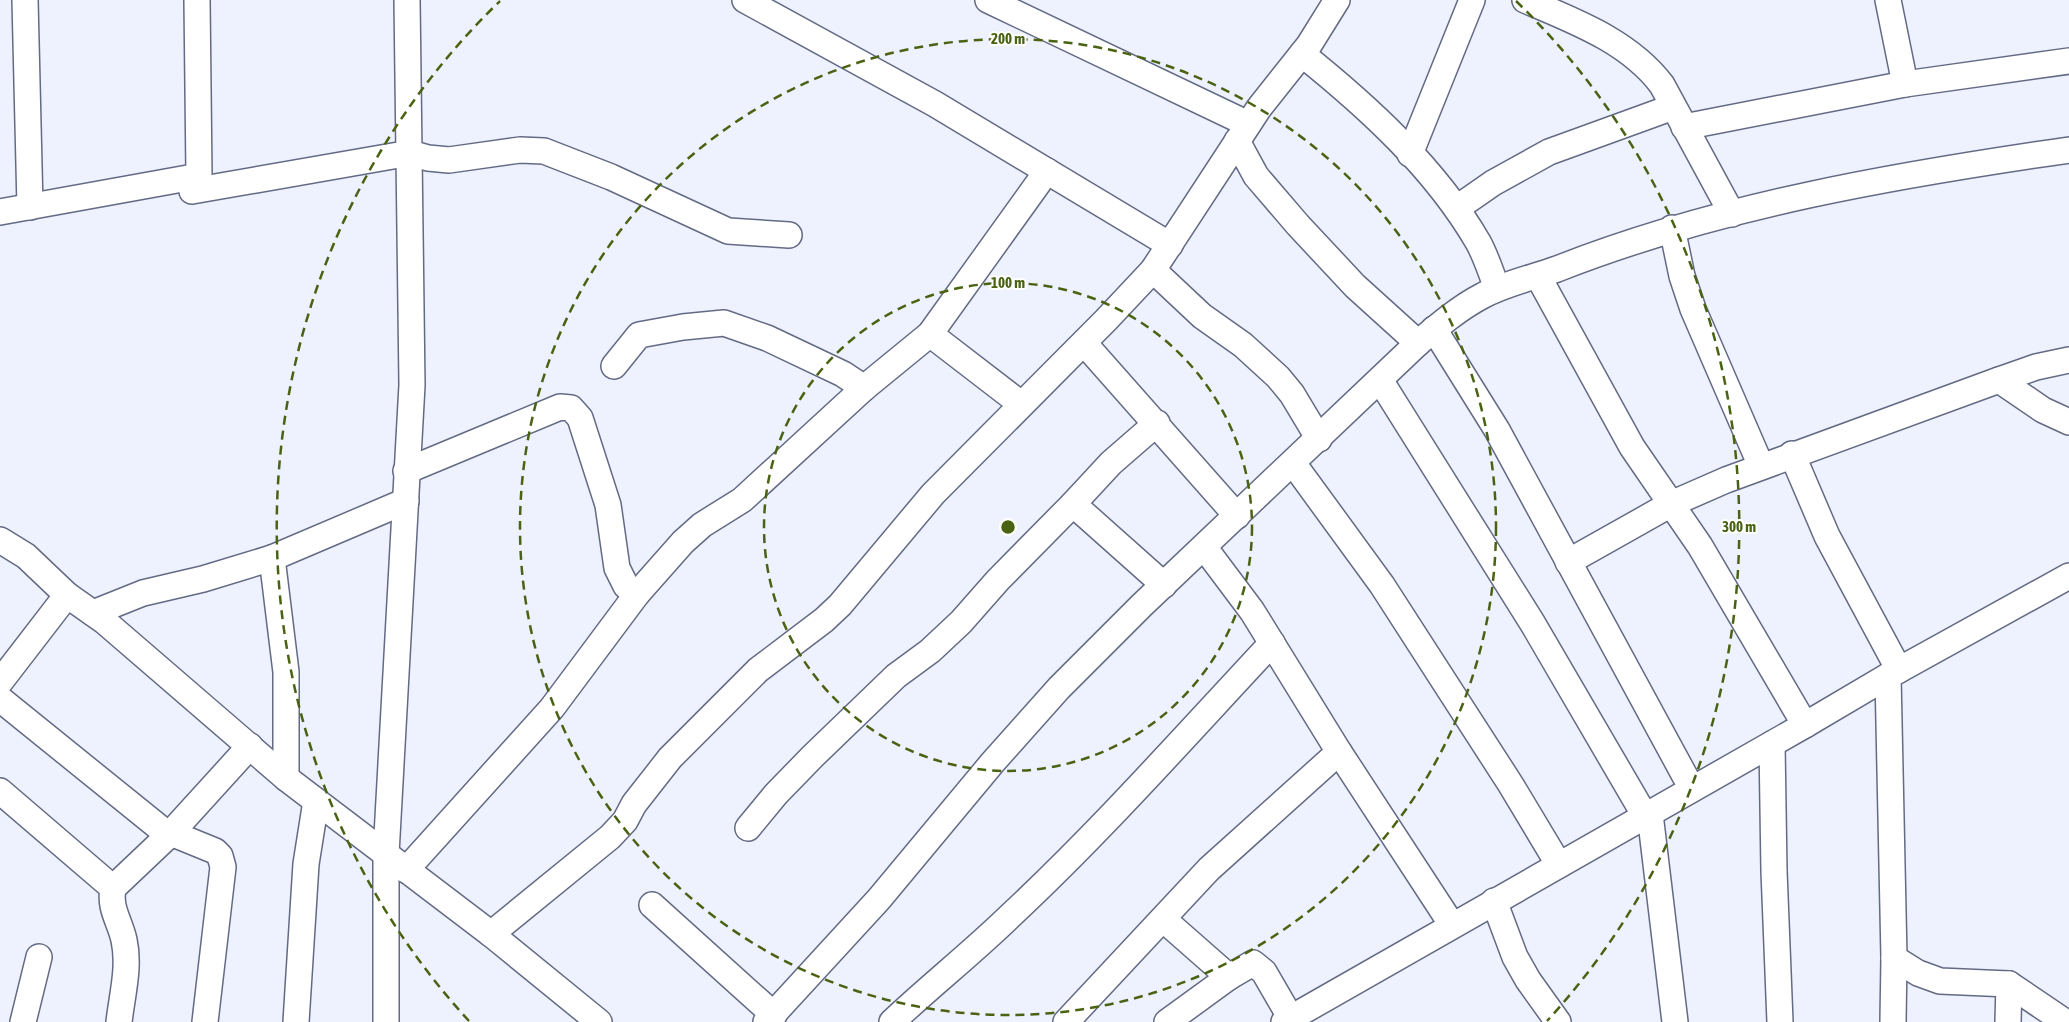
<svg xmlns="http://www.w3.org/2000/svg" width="2069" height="1022" viewBox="0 0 2069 1022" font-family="'Asap Condensed',sans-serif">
	<rect width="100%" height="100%" fill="#eef1fe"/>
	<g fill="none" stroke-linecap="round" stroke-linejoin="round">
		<defs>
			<g id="minor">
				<path d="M25,0l5,207"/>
				<path d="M745,0l190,104 235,141"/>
				<path d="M988,0l260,124"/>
				<path d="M1525,0c49,21 104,41 137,85l70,129"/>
				<path d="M1888,0l17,84"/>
				<path d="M1302,54c66,53 133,114 176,188 8,14 13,31 19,46"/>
				<path d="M1684,127l221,-43 164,-23"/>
				<path d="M1237,141l19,35 42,49 57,61 63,57"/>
				<path d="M1410,154l62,-154"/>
				<path d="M192,191l218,-38 18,5 21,2 71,-10 24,1 67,26 117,54 61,4"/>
				<path d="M1457,208l36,-25 56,-31 124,-45"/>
				<path d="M0,212l199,-36 -2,-176"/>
				<path d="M1672,228l10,48 11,33 68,157"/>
				<path d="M1153,270l49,46 41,29 35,32 14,17 27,45"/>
				<path d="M1538,276l94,171 68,99 105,179"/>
				<path d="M1434,329l63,101 195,359"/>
				<path d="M930,334l91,70"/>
				<path d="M1084,343l153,173"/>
				<path d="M614,366l25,-31 44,-8 41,-4 43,15 76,36 21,14"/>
				<path d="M1380,380l153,244 112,192"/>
				<path d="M1999,380l37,-13 33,-7"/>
				<path d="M1792,454l35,82 72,134"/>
				<path d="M1293,463l89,122 129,200 48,80"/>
				<path d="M406,471l154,-64 11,1 9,10 28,87 9,63 9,18 11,8"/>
				<path d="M1073,504l38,-41 46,-40"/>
				<path d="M0,540l26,16 41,39"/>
				<path d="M1204,547l48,64 87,141 113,173"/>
				<path d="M272,558l14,114v106"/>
				<path d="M1568,562l103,-58 55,-24 273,-100 44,30 26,12"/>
				<path d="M93,613l50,-20 60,-14 69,-21 134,-57"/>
				<path d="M1888,676l6,282 -1,64"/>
				<path d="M0,682l67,-87 37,26 182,157 205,156 108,88"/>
				<path d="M0,699l161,130 54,22 5,5 3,11 -18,155"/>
				<path d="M1772,744l2,127 6,151"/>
				<path d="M0,791l113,97c-4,21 7,33 11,52 6,27 -2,55 -5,82"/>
				<path d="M1650,814l25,208"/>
				<path d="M748,828l28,-34 37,-38 83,-80 34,-25 31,-29 37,-42 75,-76 91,81"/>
				<path d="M406,870l146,-162 85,-114 46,-52 19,-17 40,-25 122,-112 66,-54 117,-163"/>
				<path d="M113,888l57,-54 80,-88"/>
				<path d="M1494,901l21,56 13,23 30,42"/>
				<path d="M652,905l122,110"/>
				<path d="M1163,919l66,58"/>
				<path d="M491,934l119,-97 15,-16 9,-17 36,-46 88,-88 66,-50 16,-15 93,-111 173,-174 47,-50 106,-162 50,-63 28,-45"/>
				<path d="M1894,958l24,15 22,8 69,3 56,38"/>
				<path d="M23,1022l16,-65"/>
				<path d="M296,1022l10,-158 10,-63"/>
				<path d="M386,1022v-168l26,-469 -5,-385"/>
				<path d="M766,1022l113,-123 114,-137 66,-74 83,-83 276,-262c20,-17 41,-35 64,-47 24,-13 50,-18 75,-27 163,-64 339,-94 512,-119"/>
				<path d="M892,1022c38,-36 80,-69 118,-106 92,-86 176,-181 262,-273"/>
				<path d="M1066,1022l143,-153 130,-117"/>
				<path d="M1167,1022l62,-45 24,-14 11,9 29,50"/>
				<path d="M1284,1022l521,-297 83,-49 181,-100"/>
				<path d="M2008,1022l1,-38"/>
			</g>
		</defs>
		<use href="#minor" stroke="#636a84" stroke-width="28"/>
		<use href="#minor" stroke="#fff" stroke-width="25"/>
	</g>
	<g fill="none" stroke="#4a6312" stroke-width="2.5" stroke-dasharray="9 6">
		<circle cx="1008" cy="527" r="244"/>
		<circle cx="1008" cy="527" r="488"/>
		<path d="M469 1021A731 731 0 0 1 500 1M1516 1A731 731 0 0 1 1547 1021"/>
	</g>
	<circle cx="1008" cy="527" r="8" fill="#4a6312" stroke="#fff" stroke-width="2.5"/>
	<g font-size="15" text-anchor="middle" font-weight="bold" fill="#4a6312" stroke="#fff" stroke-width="4" stroke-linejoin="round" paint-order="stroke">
		<text x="1008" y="44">200 m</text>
		<text x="1008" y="288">100 m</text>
		<text x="1739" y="532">300 m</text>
	</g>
</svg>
